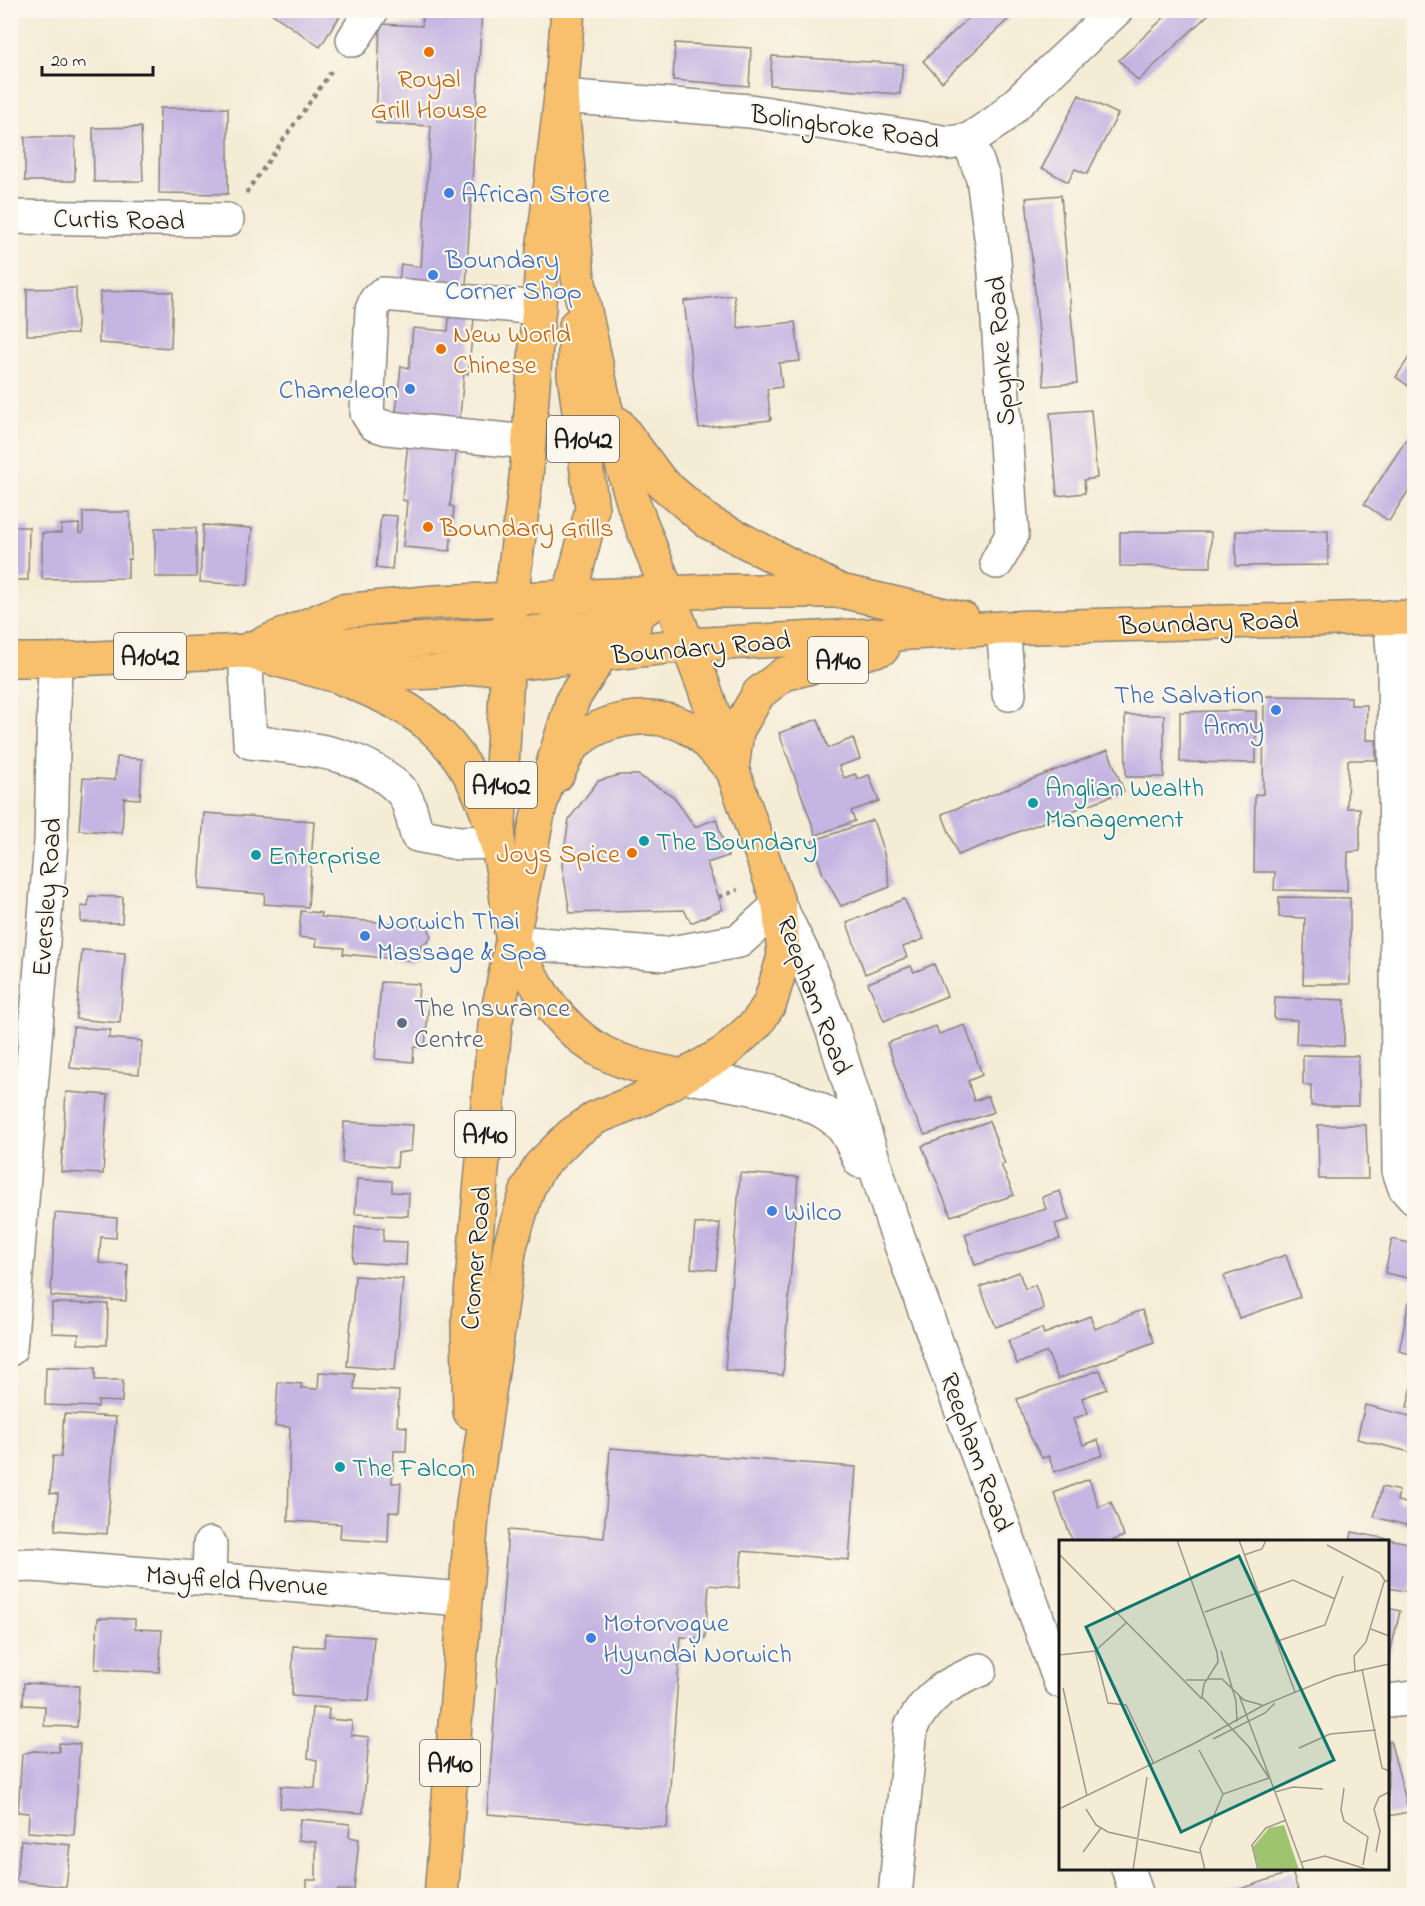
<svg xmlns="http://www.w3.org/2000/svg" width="1425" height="1906" viewBox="0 0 1425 1906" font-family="'Indie Flower',sans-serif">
	<rect width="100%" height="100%" fill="#fbf7ec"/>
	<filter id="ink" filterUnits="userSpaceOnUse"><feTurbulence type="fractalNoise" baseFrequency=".0167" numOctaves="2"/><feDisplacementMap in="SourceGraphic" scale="12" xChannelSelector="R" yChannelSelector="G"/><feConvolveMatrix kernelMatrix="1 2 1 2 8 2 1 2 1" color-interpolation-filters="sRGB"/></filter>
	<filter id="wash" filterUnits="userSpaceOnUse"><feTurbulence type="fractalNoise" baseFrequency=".008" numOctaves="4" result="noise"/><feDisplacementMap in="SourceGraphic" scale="24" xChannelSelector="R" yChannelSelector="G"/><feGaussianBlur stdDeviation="1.35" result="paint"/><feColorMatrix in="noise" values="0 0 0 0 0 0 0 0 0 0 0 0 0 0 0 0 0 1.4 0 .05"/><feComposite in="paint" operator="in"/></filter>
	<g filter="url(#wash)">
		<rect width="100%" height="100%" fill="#f5ecd6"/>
		<g id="blocks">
			<g fill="#c5b5e2">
				<path d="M267,10h77l-24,37z"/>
				<path d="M423,10h59l-16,276 -67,-5 2,-17 20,3 10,-141 -55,-3 4,-99 42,2z"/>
				<path d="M656,10h29l-1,4 -28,-2z"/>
				<path d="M977,10h41l-76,72 -19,-21z"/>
				<path d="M1172,10l39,2 -73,69 -19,-21z"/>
				<path d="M675,43l76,5 -2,38 -76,-6z"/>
				<path d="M772,56l131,8 -3,30 -130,-9z"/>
				<path d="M1079,95l39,19 -31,60 -12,-5 -7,13 -26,-14z"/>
				<path d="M160,108h68v86l-69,-1z"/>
				<path d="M141,127l2,54 -49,1 -1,-54z"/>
				<rect x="25" y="137" width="50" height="44"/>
				<path d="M1061,195l16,188 -33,3 -18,-188z"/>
				<path d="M76,288l1,46 -50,1v-46z"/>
				<path d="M135,291l38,1 -2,56 -72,-5 1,-51z"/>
				<path d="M734,295l4,33 57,-6 5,39 -21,2 3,24 -15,2 4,31 -72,8 -15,-127z"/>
				<path d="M450,308l25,2 -7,64 -4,-1 -5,55 -64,-7 6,-55 8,2 4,-40 35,3z"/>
				<path d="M1414,350v40l-18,-13z"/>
				<path d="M1091,410l6,68 -13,2 1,13 -28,3 -7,-83z"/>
				<path d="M1414,428v54l-25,39 -25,-17z"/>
				<path d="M408,441l49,5 -7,60 4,1 -4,44 -47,-4 4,-46 -5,-1z"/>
				<path d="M83,512h47l1,47h-3v19l-86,1v-46h19v-8l18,-1v9h4z"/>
				<path d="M381,515l16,1 -5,54 -16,-2z"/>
				<path d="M203,525l49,3 -4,57 -48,-3z"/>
				<path d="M10,527h19l-1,53h-18z"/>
				<rect x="155" y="528" width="41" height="49"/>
				<path d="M1236,531h92v34l-92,1z"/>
				<path d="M1120,532h91v35l-91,-1z"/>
				<path d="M1264,696l87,1v8h16l-1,35h10v20h-28l-1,48h13v43l-12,1 -1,39 -73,-1 1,-18h-21l1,-77 8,-1z"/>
				<path d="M1218,711h38v52l-76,-1v-50z"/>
				<path d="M1125,715h39v62h-38z"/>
				<path d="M818,719l10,29 25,-10 7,21 -21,7 5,12 11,-4 3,5 11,-4 10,26 -28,10 4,10 -39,14 -37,-102z"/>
				<path d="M1108,750l16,41 -166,64 -16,-41z"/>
				<path d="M117,757l25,2 -2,40 -16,-1 -2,35 -43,-3 4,-52 32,2z"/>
				<path d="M620,775h18l35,21 22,31 21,-8 12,37 -21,7 16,46 -32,14 -7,-13 -114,3 -8,-48 7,-46 29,-38z"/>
				<path d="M204,813l110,8 -6,86 -44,-3 1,-10 -66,-5z"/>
				<path d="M873,820l11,33 6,34 -49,19 -18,-32 -11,-33z"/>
				<path d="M89,896l34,1 -1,26 -41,-1v-16l7,1z"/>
				<path d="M1279,897l71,1v86h-47l2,-66 -26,-1z"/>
				<path d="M904,899l20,40 -21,8 4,10 -42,17 -18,-51z"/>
				<path d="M301,911l20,2v4l101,9 7,3 2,7 -3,6 -7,2 -1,17 -77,-7 1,-6 -28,-2 1,-7 -18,-2z"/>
				<path d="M82,950l43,3 -5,70 -44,-4z"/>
				<path d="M934,964l13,32 -63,25 -16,-38 43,-17 3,6z"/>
				<path d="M381,982l38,2 -1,15 11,1 -4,48 -11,-1 -1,15 -38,-3z"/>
				<path d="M1275,997l70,3 -1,46 -48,-2 1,-24 -23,-1z"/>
				<path d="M965,1025l17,50 -14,6 6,20 14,-5 6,16 -69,23 -18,-34 -20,-58 49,-17 3,8z"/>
				<path d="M73,1027l38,3 -3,8 34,3 -3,33 -69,-6z"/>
				<path d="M1303,1055l55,1v50h-47v-21h-8z"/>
				<path d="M66,1092l42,3 -5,79 -42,-2z"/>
				<path d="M989,1121l16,43 -4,1 13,30 -63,21 -29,-70z"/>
				<path d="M344,1122l69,3 -2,26 -13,2 -1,14 -55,-4z"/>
				<path d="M1318,1125h48l2,54h-49z"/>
				<path d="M740,1173l58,4 -15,198 -58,-5z"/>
				<path d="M357,1179l35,2v11l17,1 -1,23 -53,-2z"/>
				<path d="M1060,1191l9,29 -14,4 5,15 -85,26 -10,-31 81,-25 -4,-12z"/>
				<path d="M55,1213l62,5 -1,20 -15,-1 -2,26 29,2 -2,36 -75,-5z"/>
				<path d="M720,1223l-4,47 -25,-2 4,-44z"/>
				<path d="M355,1227l29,1 -1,13 24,1 -1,23 -53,-3z"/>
				<path d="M1392,1239l22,5v35l-29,-6z"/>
				<path d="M1286,1255l14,42 -61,21 -15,-42z"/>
				<path d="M1019,1272l6,17 10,-4 9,24 -48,18 -16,-40z"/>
				<path d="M355,1276l48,3 -8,91 -48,-4z"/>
				<path d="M1409,1302l5,1v52l-15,-4z"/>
				<path d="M52,1303l56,1 -1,41 -29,-1 1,-10 -27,-1z"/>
				<path d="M1142,1310l12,32 -96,37 -11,-27 -30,12 -9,-23 34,-13 2,6 46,-18 5,13z"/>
				<path d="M46,1367l49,1v12h28l-1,22 -24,-1v6l-53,-2z"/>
				<path d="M1100,1370l7,19 -25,9 6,15 -15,6 10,26 15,-5 5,15 -49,17 -5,-16 -7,2 -13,-24 -12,-35z"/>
				<path d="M319,1372l36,2 -1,15 45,2 -2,35 10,1 -1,24h-12l-2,32h9l-2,29h-10l-1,30 -48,-3 1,-15 -53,-3 2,-94 -15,-1 3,-44 24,2 -1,4 17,1z"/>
				<path d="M1414,1379v29l-7,-1z"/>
				<path d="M1365,1405l49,12v36l-57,-14z"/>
				<path d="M64,1414l52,3 -9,117 -52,-4 3,-36 -8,-1 3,-37 8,1z"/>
				<path d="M610,1448l246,19 -7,93 -107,-9 -3,37 -30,-3 -4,53 -24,-1 -14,191 -180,-14 21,-284 96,8z"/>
				<path d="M1089,1479l10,28 12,-5 13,34 -15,6h-36l-19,-49z"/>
				<path d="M1382,1487l17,4 -2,10 17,4v22l-40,-10z"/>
				<path d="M1352,1532l62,12v28l-4,20 -22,-4v-46h-38z"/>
				<path d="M1388,1608l12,3 -12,51z"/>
				<path d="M98,1618l37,1v10l27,1 -3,42 -64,-3z"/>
				<path d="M325,1634l49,3 -5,64 -77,-5 1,-50 31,1z"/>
				<path d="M24,1683l55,3 -2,41 -33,-1 1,-20 -22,-1z"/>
				<path d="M312,1707l17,1 -1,11 24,2 -1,14 18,2 -6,76 -83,-5 1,-22 34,2 2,-28 -9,-2z"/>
				<path d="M1390,1740l19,72 -21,4v-75z"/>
				<path d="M59,1743l21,1 -6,91 -46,-3 1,-19 -11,-1 4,-58 11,-3 26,1z"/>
				<path d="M300,1819l50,5 -1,13 10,2 -5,51h-16v6h-31v-16h9v-38l-18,-2z"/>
				<path d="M21,1840l50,5 -5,42 -50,-6z"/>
				<path d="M1292,1872l8,24h-78v-1z"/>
			</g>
		</g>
	</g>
	<g filter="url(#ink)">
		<use href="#blocks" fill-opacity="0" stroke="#888479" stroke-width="1.5"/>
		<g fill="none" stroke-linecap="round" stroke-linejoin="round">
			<defs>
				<g id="minor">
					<path d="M353,40l19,-30"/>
					<path d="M561,96l189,15 199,32 20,-3 30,-20 117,-110"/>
					<path d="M969,140l14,38 11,81 18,276 -15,27"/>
					<path d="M10,217l217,3"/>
					<path d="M528,442l-141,-14 -13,-4 -7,-11 5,-103 4,-10 7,-6 156,14"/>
					<path d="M1390,617l4,45 5,509 6,17 9,10"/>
					<path d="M1003,628l6,66"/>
					<path d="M245,651l5,91c53,6 112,8 151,49 9,9 12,31 16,44l41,8 40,-1"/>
					<path d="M514,942l151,12 74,-13 40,-36 27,55 27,71 60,192 167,458"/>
					<path d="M683,1076c42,8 133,17 160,52 7,9 12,22 17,33"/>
					<path d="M10,1349l41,-507 4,-182"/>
					<path d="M10,1566l22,-1 431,34"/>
					<path d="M209,1577l1,-33"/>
					<path d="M1388,1701l26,-3"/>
					<path d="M1128,1868l9,28"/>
					<path d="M895,1896l16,-169c18,-34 35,-42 69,-57"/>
				</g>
				<path id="major" d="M498,842l13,-243 15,-121 17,-227 18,-155 7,-86"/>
				<g id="highway">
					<path d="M618,424l43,58 47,40 128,67"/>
					<path d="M557,613l12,-15 23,-89 -18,-135 2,-49"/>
					<path d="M272,649l362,-23"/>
					<path d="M245,651l97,-40 93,-9 280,-11h126l122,28"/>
					<path d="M10,660h45l190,-9 92,25 99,-4 251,-27 75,-4 241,-13 411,-11"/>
					<path d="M344,679c34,14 71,30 97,57 39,40 56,96 64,149 3,18 3,40 9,58 7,18 19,36 29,52 40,58 73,68 140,81"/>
					<path d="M732,769l5,-38 22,-38 25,-19 99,-26"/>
					<path d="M557,775c5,-9 9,-22 16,-29 29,-31 89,-38 124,-13 11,8 20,21 29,30"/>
					<path d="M470,1412l-2,-85 27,-302 44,-216 34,-110 37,-58 29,-28 30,-21"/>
					<path d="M441,1896l32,-392 37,-258 18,-58 12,-22 31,-31 24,-17 47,-19 82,-46 33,-30 13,-20 14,-47 -5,-51 -75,-218 -70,-182 -29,-99 -27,-128 -17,-182"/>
				</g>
			</defs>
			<use href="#minor" stroke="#888479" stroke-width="36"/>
			<use href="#major" stroke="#888479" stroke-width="36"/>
			<use href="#highway" stroke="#888479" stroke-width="36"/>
			<g stroke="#888479" stroke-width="4" stroke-dasharray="4.5 4.5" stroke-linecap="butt">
				<path d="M246,193l87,-124"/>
				<path d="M719,897l19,-7"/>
			</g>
			<use href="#minor" stroke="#fff" stroke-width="33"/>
			<use href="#major" stroke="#f8bf6c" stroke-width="33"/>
			<use href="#highway" stroke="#f8bf6c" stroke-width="33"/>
		</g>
	</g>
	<g fill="#e8710a" stroke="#fbf7ec" stroke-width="2">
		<circle cx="429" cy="52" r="6"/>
		<circle cx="441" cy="349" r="6"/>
		<circle cx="428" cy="527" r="6"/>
		<circle cx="632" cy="853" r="6"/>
	</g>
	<g fill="#3f7fe0" stroke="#fbf7ec" stroke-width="2">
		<circle cx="449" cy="193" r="6"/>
		<circle cx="433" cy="275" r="6"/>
		<circle cx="410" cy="389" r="6"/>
		<circle cx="1276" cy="710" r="6"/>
		<circle cx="365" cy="936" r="6"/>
		<circle cx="772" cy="1211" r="6"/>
		<circle cx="591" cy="1638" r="6"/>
	</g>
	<g fill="#0f9aa8" stroke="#fbf7ec" stroke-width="2">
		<circle cx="1033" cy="803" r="6"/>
		<circle cx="644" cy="841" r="6"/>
		<circle cx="256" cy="855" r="6"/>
		<circle cx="340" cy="1467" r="6"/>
	</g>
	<circle fill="#5c6f8a" stroke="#fbf7ec" stroke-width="2" cx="402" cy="1023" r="6"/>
	<g text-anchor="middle" stroke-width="4.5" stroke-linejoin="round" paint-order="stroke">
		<g fill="#fbf7ec" stroke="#5f5e5a" stroke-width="1.5">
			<rect x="547" y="416" width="72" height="46" rx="4.5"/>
			<rect x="114" y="633" width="72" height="46" rx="4.5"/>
			<rect x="808" y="637" width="60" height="46" rx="4.5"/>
			<rect x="465" y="762" width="72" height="46" rx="4.5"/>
			<rect x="455" y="1111" width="60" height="46" rx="4.5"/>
			<rect x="420" y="1740" width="60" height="46" rx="4.5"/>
		</g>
		<g font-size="26" font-weight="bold" fill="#1c1c1c">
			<text x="583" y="448">A1042</text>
			<text x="150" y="665">A1042</text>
			<text x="838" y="669">A140</text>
			<text x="501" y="794">A1402</text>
			<text x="485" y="1143">A140</text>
			<text x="450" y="1772">A140</text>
		</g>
		<g font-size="27" fill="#c56008" stroke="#fbf7ec" text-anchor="start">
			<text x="429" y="87" text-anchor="middle">Royal<tspan x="429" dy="31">Grill House</tspan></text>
			<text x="453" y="342">New World<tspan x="453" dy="31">Chinese</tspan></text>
			<text x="440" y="536">Boundary Grills</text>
			<text x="620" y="862" text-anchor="end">Joys Spice</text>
		</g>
		<g font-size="27" fill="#1c1c1c" stroke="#fbf7ec">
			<text transform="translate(845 126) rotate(8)" y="9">Bolingbroke Road</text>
			<text transform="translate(119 219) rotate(1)" y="9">Curtis Road</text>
			<text transform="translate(1000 351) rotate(-94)" y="9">Spynke Road</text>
			<text transform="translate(1209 622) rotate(-2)" y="9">Boundary Road</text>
			<text transform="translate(701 647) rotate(-5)" y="9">Boundary Road</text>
			<text transform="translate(46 897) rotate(-86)" y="9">Eversley Road</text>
			<text transform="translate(815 995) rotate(69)" y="9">Reepham Road</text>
			<text transform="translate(475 1258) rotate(-85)" y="9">Cromer Road</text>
			<text transform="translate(977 1452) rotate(70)" y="9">Reepham Road</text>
			<text transform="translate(237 1580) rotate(4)" y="9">Mayfield Avenue</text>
		</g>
		<g font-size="27" fill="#366cbe" stroke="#fbf7ec" text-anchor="start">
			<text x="461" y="202">African Store</text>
			<text x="445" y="268">Boundary<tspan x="445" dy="31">Corner Shop</tspan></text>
			<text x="398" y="398" text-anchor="end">Chameleon</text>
			<text x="1264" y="703" text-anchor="end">The Salvation<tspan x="1264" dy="31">Army</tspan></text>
			<text x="377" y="929">Norwich Thai<tspan x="377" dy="31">Massage &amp; Spa</tspan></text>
			<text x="784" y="1220">Wilco</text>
			<text x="603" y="1631">Motorvogue<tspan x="603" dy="31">Hyundai Norwich</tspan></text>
		</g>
		<g font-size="27" fill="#0d838f" stroke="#fbf7ec" text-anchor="start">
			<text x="1045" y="796">Anglian Wealth<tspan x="1045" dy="31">Management</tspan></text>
			<text x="656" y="850">The Boundary</text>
			<text x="268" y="864">Enterprise</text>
			<text x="352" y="1476">The Falcon</text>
		</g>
		<g font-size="27" fill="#4e5e75" stroke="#fbf7ec" text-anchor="start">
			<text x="414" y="1016">The Insurance<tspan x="414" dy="31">Centre</tspan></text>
		</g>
	</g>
	<g transform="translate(1059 1540)">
		<rect width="330" height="330" fill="#f5ecd6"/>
		<path d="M225,285l15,45h-40l-6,-23 16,-19z" fill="#9ec46f"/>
		<path fill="none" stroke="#9e998c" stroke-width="1.5" d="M118,0l40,112 1,10 -14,22 -2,13 47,50 20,31M180,0l56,152M268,5l53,28 5,8M0,14l143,145M185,15l18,-6 4,-9M146,72l88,-32 42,19M312,89l18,7M216,102l50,-17 18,-49M36,111l13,52 18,2 28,59M162,111l15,50 1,21M0,115l36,-4 31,-28M303,129l20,99 7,3M296,131l-1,-15 12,-14 18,-60 5,-2M148,139h15l22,21 18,5M127,140h20M4,148l24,108M180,155l65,175M154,199l52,-26 10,-10M240,208l31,-14 46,-4M140,210l24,44M285,248l-3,22 3,11 24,16 -5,28M216,252l18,-5 30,2M0,269l136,-66 69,-38 71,-29 54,-12M27,269l10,16 12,7 92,21M24,312l18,-24M317,312l4,-21 -6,-22 5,-12 10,-5M243,322l23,-6 44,14M74,330l14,-93M146,330l-5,-21 23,-55 46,-16M199,330l-6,-25 14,-17 20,-8"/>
		<path fill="#0f766e" fill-opacity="0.15" stroke="#0f766e" stroke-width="3" d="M180,16l95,204 -153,72 -95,-205z"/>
		<rect width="330" height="330" fill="none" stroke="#1c1c1c" stroke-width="3"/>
	</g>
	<rect width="1425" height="1906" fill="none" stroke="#fbf7ec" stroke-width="36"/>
	<path d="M42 66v9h111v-9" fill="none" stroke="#1c1c1c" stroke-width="3"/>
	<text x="51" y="66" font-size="18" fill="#1c1c1c" stroke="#fbf7ec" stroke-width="4.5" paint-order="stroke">20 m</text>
</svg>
